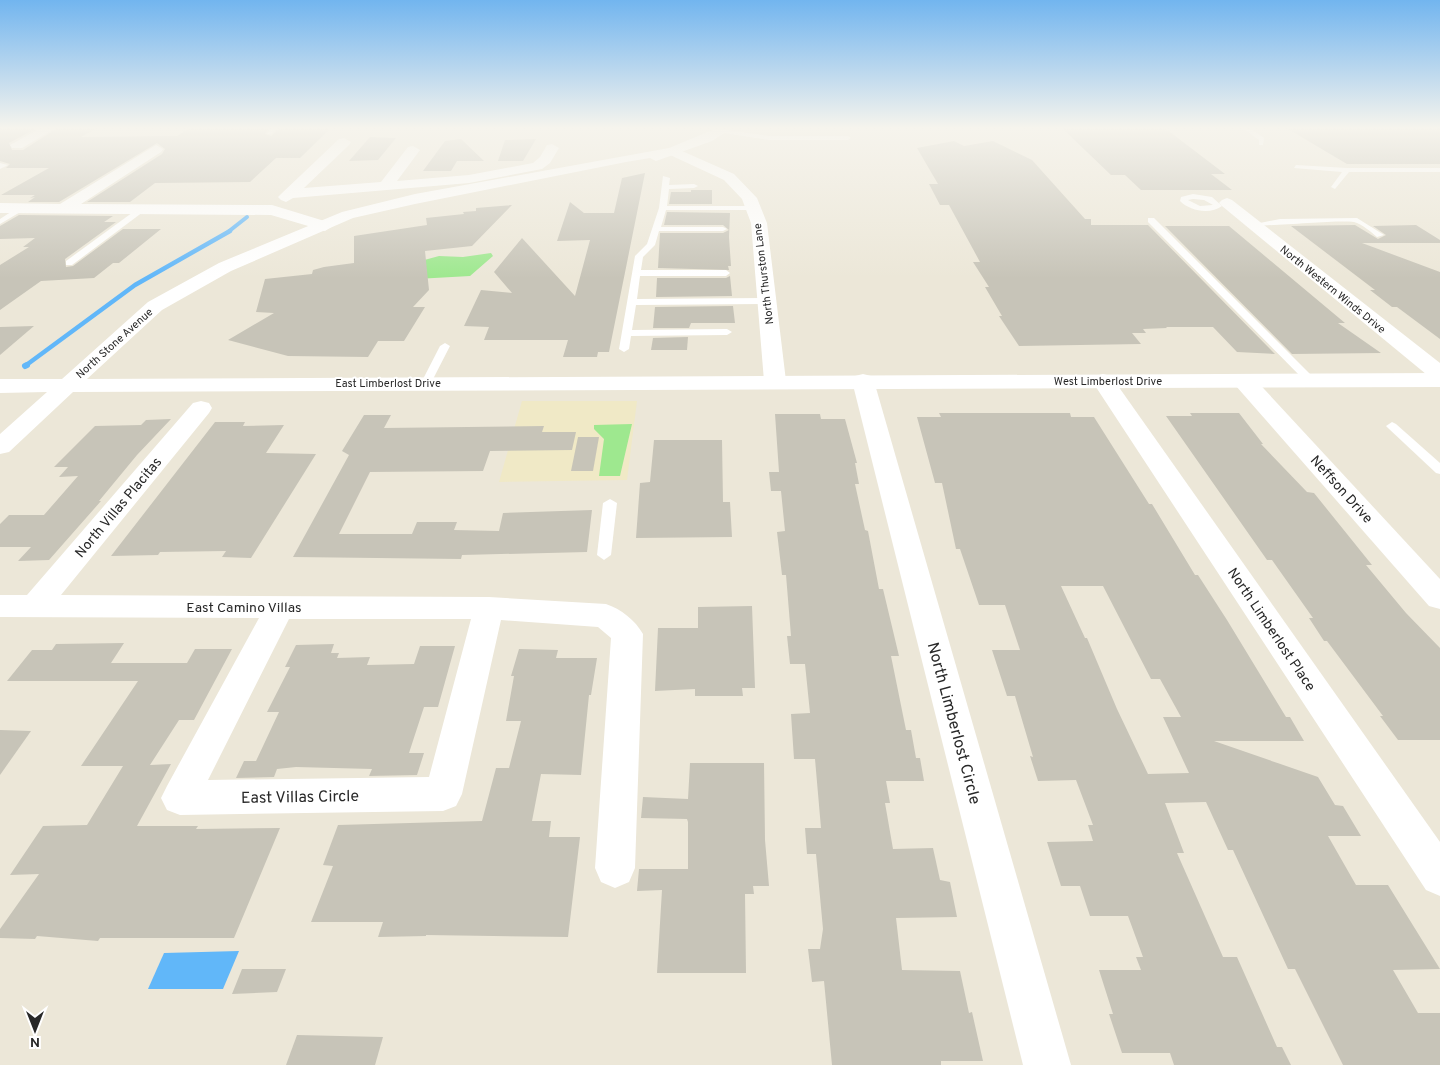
<svg xmlns="http://www.w3.org/2000/svg" width="1440" height="1065" viewBox="0 0 1440 1065" font-family="Overpass,sans-serif">
	<rect width="100%" height="100%" fill="#ece7d8"/>
	<path fill="#f0e9c6" d="M522,401h115l-10,79 -128,2z"/>
	<g fill="#9ee88f">
		<path d="M491,253l2,3 -23,20 -54,3 -43,-5 66,-18 24,1z"/>
		<path d="M632,424l-12,52h-21l5,-37 -10,-10v-4z"/>
	</g>
	<path fill="#61b7f9" d="M239,951l-16,38h-75l16,-36z"/>
	<g fill="none" stroke-linecap="round" stroke-linejoin="round">
		<path stroke="#61b7f9" stroke-width="4" d="M228,232l19,-15"/>
		<path stroke="#61b7f9" stroke-width="4.5" d="M25,366l110,-81 95,-54"/>
		<path stroke="#61b7f9" stroke-width="6" d="M25,366l2,-1"/>
	</g>
	<g fill="#c7c4b8" fill-rule="evenodd">
		<path d="M0,129h35l-26,14 3,7h11l33,-21h39l-14,8 96,-1 11,-7h80l-3,5 6,2 8,-7h51l-30,29h-24l-26,24 -95,1 -25,19h-43l75,-48 3,-5 -8,-6 -98,59h-31l7,-5 -5,1 5,-3h-34l48,-27h-43l4,-4 -10,-3z"/>
		<path d="M1063,129h103l59,45h-14l21,16h-91l-16,-15h-14z"/>
		<path d="M1288,129h152v35h-93z"/>
		<path d="M370,137l26,1 -18,22 -29,1z"/>
		<path d="M461,139l23,22h-27l-6,10h-28l22,-30z"/>
		<path d="M536,139l-13,22h-25l7,-21z"/>
		<path d="M954,141l10,5 29,-5 39,19 53,59h6v6h57l127,129 -38,-2 -24,-25h-47l1,1 -24,1 3,4h-14l9,11 -122,2 -20,-30h3l-17,-29h4l-16,-25h7l-31,-57h-9l-11,-21h9l-21,-36z"/>
		<path d="M645,173l-36,179h-11l-1,5h-34l5,-17h-84l5,-13 -25,-1 17,-36 31,3 -18,-21 28,-34 53,58 15,-56 -33,1 13,-39 14,11h30l8,-35z"/>
		<path d="M691,190h21v14h-43l2,-12h20z"/>
		<path d="M512,205l-40,41 -47,5 4,39 -16,17h12l-21,34h-26l-10,16 -80,-1 -60,-16 46,-27 -18,-1 9,-33 47,-5 1,-4 11,-3 30,-4v-27l73,-11 -1,-7 38,-4 -1,-2 13,-1v-3z"/>
		<path d="M667,212l63,1 -1,24 2,29h-3l1,4 -71,-2 2,-35h63l6,-3 -6,-5h-59z"/>
		<path d="M19,215l94,1 -9,6h12l-51,37 1,8 7,-1 50,-37h38l-42,34h-6l-19,15 -53,3 -41,29v-45l29,-18h-6l12,-9 -35,1v-13z"/>
		<path d="M1355,225l23,14 8,-4 -13,-9 43,-1 24,15v3h-78l78,29v67l-43,-32h-5l-22,-17h5l-84,-64z"/>
		<path d="M1165,226h64l116,97h-7l43,30 -89,1z"/>
		<path d="M730,276l2,20 -76,1 1,-19h69z"/>
		<path d="M733,306l2,17h-44l-2,5h-36l2,-21z"/>
		<path d="M34,326l-34,29v-28z"/>
		<path d="M688,337l-1,13h-36l2,-12z"/>
		<path d="M939,413h131l1,4h23l55,87h3l43,71h3l29,45 59,97h4l14,24h-90l104,36 17,28 8,1 18,30h-33l28,49h32l52,84 -47,1 25,43h22v52h-97l-48,-96h-7l-55,-119h-5l-22,-48 -41,1 19,50h-7l46,104h14l40,90h5l9,18h-117l-4,-12h-48l-13,-39h4l-14,-44h42l-5,-13h7l-15,-41h-38l-10,-30h-19l-14,-44 46,-1 -5,-16h5l-17,-45 -38,1 -8,-25 3,1 -18,-61h-8l-15,-46h28l-15,-45h-26l-19,-56h-4l-14,-66h-7l-18,-66h24zM1061,586h42l48,93h9l21,38h-18l26,56 -41,1 -31,-65 -30,-71h-2z"/>
		<path d="M1190,413h49l24,31h-2l46,48 7,1 58,72h-6l40,48 34,35v92h-42l-18,-24h3l-56,-75h-3l-15,-23h4l-41,-58h-5l-101,-144h26z"/>
		<path d="M775,414h45l1,5h24l12,44h-2l4,21h-4l10,46 3,1 11,58h4l16,67h-8l15,74h5l5,28h4l4,23h-38l4,22h-5l8,46 40,-1 7,32 10,2 7,35 -61,1 6,52 58,1 9,42 3,-1 11,49h-42v4h-109l-8,-84 -12,1 -4,-33h12l3,-20 -7,-75h-9l-2,-26h16l-6,-69h-21l-3,-45 19,-1 -5,-49h-15l-3,-28h4l-5,-61h-4l-5,-43 8,-1 -4,-40h-10l-2,-19h10z"/>
		<path d="M364,415h27l-7,13 160,-2 -2,6h34l-4,18 -82,1 -7,20 -113,1 -31,62h73l5,-12h40l-3,8 45,1 4,-18 89,-3 -5,42 -125,3 -1,4 -168,-2 56,-102 -7,-4z"/>
		<path d="M171,419l-34,36 -38,46h2l-52,59 -31,1 13,-14h-31v-23l9,-9h35l34,-39 -19,1 9,-10h-14l41,-41 46,-1 5,-5z"/>
		<path d="M215,422h30l-2,4 41,-1 -18,28 50,1 -65,104 -29,-1 4,-6 -66,1 -2,3 -47,1z"/>
		<path d="M578,437h21l-6,34h-22z"/>
		<path d="M654,440h68l1,62h7l2,35 -96,1 4,-55 10,-1z"/>
		<path d="M752,606l3,82h-13l1,8h-48v-7l-40,2 3,-63h40v-21z"/>
		<path d="M124,643l-13,20h76l8,-14h37l-38,71h-15l-29,45 21,-1 -34,62h61l-2,3 84,-1 -28,67 -18,43h-134l-2,3 -61,-5 -2,3 -35,-1v-9l39,-55 -29,1 33,-49 44,-1 36,-59h-42l57,-85h-131l25,-31h20l4,-6z"/>
		<path d="M334,644l-3,9h8l-2,5 33,-1 -3,8 47,-1 6,-18h35l-17,61h-14l-15,46h15l-7,22 -48,1 3,-7 -76,-2 -19,2 -3,8 -38,1 8,-17h12l23,-49h-12l23,-45h-5l11,-22z"/>
		<path d="M519,649l39,1 -2,8h41l-6,37h-2l-8,80 -40,-1 -9,47h19l-2,16h31l-12,100 -142,-2v1l-48,1 5,-15h-72l22,-56 -10,-1 15,-40 144,-4 14,-53h13l12,-47h-15l8,-45h-3z"/>
		<path d="M0,730l31,1 -31,44z"/>
		<path d="M690,763h74l1,77 4,46h-16l1,8h-9l1,79h-89l5,-83 -25,1 2,-22h49v-47l-1,-3 -46,-1 2,-21 45,2z"/>
		<path d="M242,969h44l-9,23 -45,2z"/>
		<path d="M297,1035l86,2 -8,28h-89z"/>
	</g>
	<g fill="none" stroke-linecap="round" stroke-linejoin="round">
		<g fill="#fff" fill-rule="evenodd">
			<path d="M270,129h7l-6,5h-4z"/>
			<path d="M720,129l49,7h79l3,2 -3,2h-79l-51,-8z"/>
			<path d="M1244,129h7l13,9 -1,7h-4v-5z"/>
			<path d="M0,163l8,2 -8,4z"/>
			<path d="M1296,165l51,3h93v4h-91l-14,17 -4,-2 11,-15 -48,-4z"/>
			<path d="M663,176l7,2 -1,7 25,-1 4,2 -4,2 -25,1 -2,17h86l4,2 -4,2h-87l-5,17h62l4,2 -4,2h-64l-4,14 -12,12 -2,13h85l4,3 -4,3h-86l-3,23 130,-1 5,3 -5,3 -131,1 -4,25 95,-1 5,3 -5,3 -96,1 -2,13 -5,3 -5,-3 16,-93 12,-12 12,-36z"/>
			<path d="M1193,194l19,3 10,9c-12,9 -32,5 -42,-5l1,-4zM1193,199l11,1 9,5 -13,1 -12,-6z"/>
			<path d="M20,206l7,2 -27,16v-5z"/>
			<path d="M140,207l7,2 -75,56h-6v-4z"/>
			<path d="M1148,218h6l161,161v4h-8l-159,-161z"/>
			<path d="M1357,218l27,17 -7,2c-6,-5 -15,-13 -23,-15 -16,-3 -99,6 -104,3l30,-6z"/>
			<path d="M445,343l5,3 -19,37 -1,2h-8l-1,-2 19,-37z"/>
			<path d="M1392,422l4,2 44,39v11l-4,-1 -48,-45 -2,-2z"/>
			<path d="M610,499l7,4 -6,52 -7,5 -7,-5 6,-52z"/>
		</g>
		<g fill="#fff" fill-rule="evenodd">
			<path d="M39,129h15l-32,19h-10l-2,-3z"/>
			<path d="M344,138l7,4 -2,3 -45,43 77,-6 27,-35 5,-1 7,4 -23,31 72,-6 64,-12 7,-6 7,-12 5,-1 7,4 -9,15 -8,6 -73,14 -176,15 -7,4 -5,-2 -3,-3 3,-3 58,-55z"/>
			<path d="M156,145l7,4 -2,3 -80,52 191,1 59,18 2,3 -8,5 -54,-16 -271,-2v-10l60,1z"/>
			<path d="M673,147l61,27 23,24 10,25 19,158 -3,5 -8,2 -8,-2 -3,-5 -13,-158 -9,-24 -18,-19 -56,-26 -2,-3z"/>
			<path d="M1227,198l5,2 208,163v17l-8,-1 -210,-173 -3,-3 3,-3z"/>
			<path d="M863,374l8,2 3,5 197,684h-48l-171,-684 3,-5z"/>
			<path d="M1103,374l8,2 329,466v54l-14,-6 -334,-509 3,-5z"/>
			<path d="M1244,374l8,2 188,203v30l-11,-3 -193,-220 -3,-5 3,-5z"/>
			<path d="M201,401l8,2 3,5 -3,5 -148,182 428,2 117,7c15,5 29,16 37,30l-8,234 -6,14 -14,6 -14,-6 -6,-14 16,-230 -13,-11 -97,-7 -39,174 -6,12 -13,5 -263,4 -13,-5 -6,-12 6,-12 92,-168 -259,-1v-22h27l166,-192zM289,619h182l-42,158 -221,3z"/>
		</g>
		<path fill="#fff" fill-rule="evenodd" d="M715,129h15l-18,12 -56,20 -6,-3 -24,4 -211,42 -62,14 -122,53 -69,39 -75,69 1353,-6v14l-1367,5 -64,60 -9,2v-20l47,-42 -47,1v-14h62l86,-77 71,-39 123,-51 73,-18 254,-46z"/>
	</g>
	<linearGradient id="sky" x2="0" y2="1"><stop stop-color="#72b5ef"/><stop offset="0.46" stop-color="#f6f4ed"/><stop offset="1" stop-color="#f6f4ed" stop-opacity="0"/></linearGradient>
	<rect width="1440" height="278" fill="url(#sky)"/>
	<g text-anchor="middle" stroke-width="4" stroke-linejoin="round" paint-order="stroke">
		<g font-size="11" fill="#282828" stroke="#fff">
			<text transform="translate(763 274) rotate(-97)" y="4">North Thurston Lane</text>
			<text transform="translate(1333 289) rotate(39)" y="4">North Western Winds Drive</text>
			<text transform="translate(114 343) rotate(-42)" y="4">North Stone Avenue</text>
			<text x="1108" y="385">West Limberlost Drive</text>
			<text x="388" y="387">East Limberlost Drive</text>
		</g>
		<g font-size="14" fill="#282828" stroke="#fff">
			<text transform="translate(1342 489) rotate(48)" y="5">Neffson Drive</text>
			<text transform="translate(118 507) rotate(-50)" y="5">North Villas Placitas</text>
			<text x="244" y="612">East Camino Villas</text>
			<text transform="translate(1272 629) rotate(56)" y="5">North Limberlost Place</text>
		</g>
		<g font-size="16" fill="#282828" stroke="#fff">
			<text transform="translate(955 723) rotate(75)" y="6">North Limberlost Circle</text>
			<text transform="translate(300 796) rotate(-1)" y="6">East Villas Circle</text>
		</g>
	</g>
	<g transform="translate(35 1030) rotate(180)" stroke="#ffffff" stroke-width="4" paint-order="stroke">
	<path d="M0-4L9 19L0 12L-9 19Z" fill="#282828"/>
	<text y="-8" font-size="14" font-weight="bold" text-anchor="middle" fill="#282828">N</text>
	</g>
</svg>
